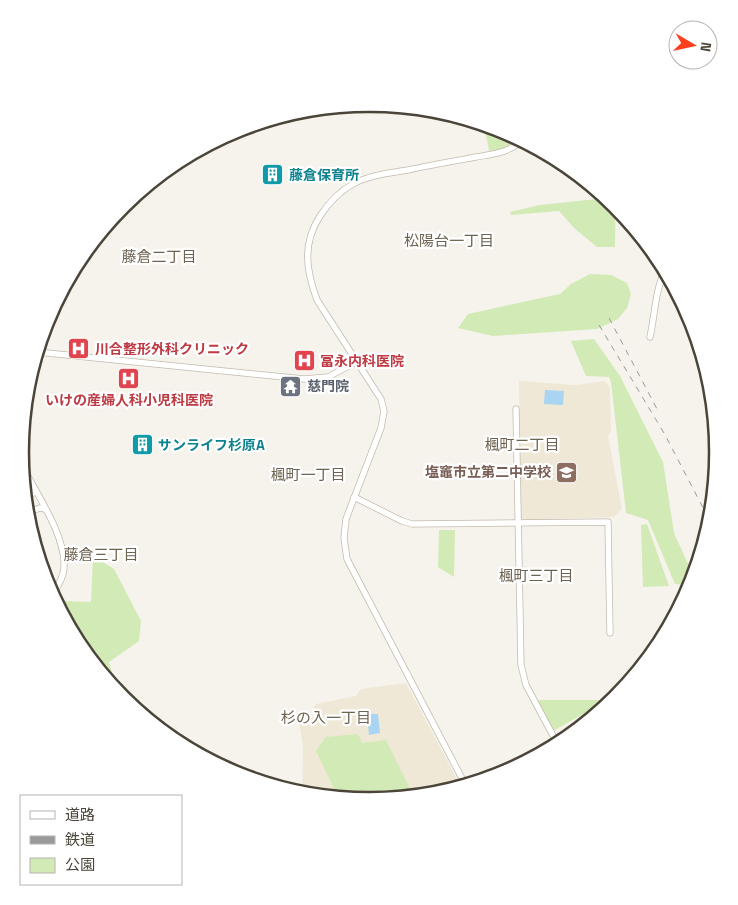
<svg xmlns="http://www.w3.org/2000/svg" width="738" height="905" viewBox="0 0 738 905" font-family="'Space Grotesk','Noto Sans JP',sans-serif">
	<rect width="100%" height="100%" fill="#f6f3ec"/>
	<g fill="#efe8d6">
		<path d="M519,381l57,4 29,-4 5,7 1,44 -3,4 14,73 -8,8 -90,3 -4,-4z"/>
		<path d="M406,683l55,104 -4,2 -13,-2 2,5 -9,3 -68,6 -67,-6 1,-48 -4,-25 1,-3 15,-2 -1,-10 2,-3 40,-8 5,-7z"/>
	</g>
	<g fill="#d2eab5">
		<path d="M484,125l19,5 19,10 -32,15z"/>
		<path d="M606,198c12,10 9,34 9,49h-18l-23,-19 -15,-17 -48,4 -1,-3 30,-7z"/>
		<path d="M590,274l21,1 16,8 4,11 -4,14 -9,11 -21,10 -104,7 -35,-8 10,-14 92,-20 11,-10z"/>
		<path d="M594,339l26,37 43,86 11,71 20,44 -2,8 -17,-1 -27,-64 -22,-7 -15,-131 -2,-5 -23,-1 -15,-35z"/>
		<path d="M647,524l22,62 -26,1 -2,-62z"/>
		<path d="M439,530h16l-1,47 -16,-10z"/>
		<path d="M93,556l21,13 27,52 -2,20 -30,21 9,32 -39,-48 -20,-37 6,-8 26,1z"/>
		<path d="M538,700h70l-55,31z"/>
		<path d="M358,734l4,9 24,-3 28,57 -45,4 -30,-2 -23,-48 10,-14z"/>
	</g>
	<g fill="#a9d4f2">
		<path d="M545,390l19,1 -1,14 -19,-1z"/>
		<path d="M367,714h11l2,19 -11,2z"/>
	</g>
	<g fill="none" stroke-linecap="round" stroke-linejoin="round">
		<defs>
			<g id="tertiary">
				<path d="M650,337c5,-23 5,-46 15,-67"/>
				<path d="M37,352l267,27 24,-2 28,-15"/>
				<path d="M516,409l5,256 5,20 32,60"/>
				<path d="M22,437l14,-84"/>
				<path d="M21,447v11l3,11c14,27 42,68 40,98 0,10 -7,20 -12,29"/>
				<path d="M354,497l48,24 10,3 196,-2 2,111"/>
				<path d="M24,498l9,-5 1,-5"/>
				<path d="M26,512v1l14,-5 5,1"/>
				<path d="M466,786l-119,-227 -3,-21 2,-19 35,-91 3,-17 -3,-12 -64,-99c-11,-30 -15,-56 3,-84 8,-12 20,-25 33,-32 17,-9 37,-11 55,-14 23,-5 46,-9 68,-13 17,-3 33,-4 46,-17"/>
			</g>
		</defs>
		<use href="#tertiary" stroke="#c2bbae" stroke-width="7"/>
		<use href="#tertiary" stroke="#fff" stroke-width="5.5"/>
		<g stroke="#9a9a9a" stroke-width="1" stroke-dasharray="6 6" stroke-linecap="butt">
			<path d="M407,107l8,8"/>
			<path d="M609,318l48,91"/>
			<path d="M599,325l65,108 47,90"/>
		</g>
	</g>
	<defs>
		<symbol id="building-square" viewBox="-11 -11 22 22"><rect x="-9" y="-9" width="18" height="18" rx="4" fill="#0f9aa8" stroke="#fff"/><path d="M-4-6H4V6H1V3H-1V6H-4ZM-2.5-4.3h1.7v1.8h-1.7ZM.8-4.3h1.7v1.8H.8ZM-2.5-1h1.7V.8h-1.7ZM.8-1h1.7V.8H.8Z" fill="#fff"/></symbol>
		<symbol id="hospital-square" viewBox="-11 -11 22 22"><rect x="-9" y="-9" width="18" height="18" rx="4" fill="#e0444e" stroke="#fff"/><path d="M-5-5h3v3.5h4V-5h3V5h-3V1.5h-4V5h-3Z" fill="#fff"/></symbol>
		<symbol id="temple-square" viewBox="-11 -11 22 22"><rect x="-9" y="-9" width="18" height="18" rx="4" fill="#6b7280" stroke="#fff"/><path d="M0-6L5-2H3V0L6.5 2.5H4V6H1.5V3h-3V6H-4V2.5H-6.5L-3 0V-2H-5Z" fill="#fff"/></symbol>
		<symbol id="school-square" viewBox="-11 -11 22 22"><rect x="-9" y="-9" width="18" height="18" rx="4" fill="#8d6e63" stroke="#fff"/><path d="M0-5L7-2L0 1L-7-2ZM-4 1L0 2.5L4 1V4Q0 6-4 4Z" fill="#fff"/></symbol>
	</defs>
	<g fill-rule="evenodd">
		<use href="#building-square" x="260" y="162" width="25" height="25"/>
		<use href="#hospital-square" x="66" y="336" width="25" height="25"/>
		<use href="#hospital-square" x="292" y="348" width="25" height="25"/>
		<use href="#hospital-square" x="116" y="366" width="25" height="25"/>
		<use href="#temple-square" x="278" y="374" width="25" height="25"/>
		<use href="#building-square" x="130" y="432" width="25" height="25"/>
		<use href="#school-square" x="554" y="460" width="25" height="25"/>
	</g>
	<g text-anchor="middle" stroke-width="4.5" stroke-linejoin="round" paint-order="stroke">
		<g font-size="14" font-weight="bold" fill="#0d838f" stroke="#fff" text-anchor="start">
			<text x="289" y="180">藤倉保育所</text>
			<text x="158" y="450">サンライフ杉原A</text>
		</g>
		<g font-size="14" font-weight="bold" fill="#be3a42" stroke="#fff" text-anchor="start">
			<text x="95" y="354">川合整形外科クリニック</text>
			<text x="320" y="366">冨永内科医院</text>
			<text x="129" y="405" text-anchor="middle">いけの産婦人科小児科医院</text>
		</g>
		<g font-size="14" font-weight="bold" fill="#5b616d" stroke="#fff" text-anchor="start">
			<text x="307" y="391">慈門院</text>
		</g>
		<g font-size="14" font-weight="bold" fill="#785e54" stroke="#fff" text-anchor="end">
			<text x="551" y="477">塩竈市立第二中学校</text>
		</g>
		<g font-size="15" fill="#6e6250" stroke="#fff">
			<text x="449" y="246">松陽台一丁目</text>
			<text x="159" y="262">藤倉二丁目</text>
			<text x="522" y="450">楓町二丁目</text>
			<text x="308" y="480">楓町一丁目</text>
			<text x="101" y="560">藤倉三丁目</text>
			<text x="536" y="581">楓町三丁目</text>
			<text x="326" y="723">杉の入一丁目</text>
		</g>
	</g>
	<path d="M0 0H738V905H0ZM29 452a340 340 0 1 1 680 0a340 340 0 1 1-680 0Z" fill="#fff" fill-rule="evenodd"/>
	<path fill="none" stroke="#4b4439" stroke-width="2.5" d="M29 452a340 340 0 1 1 680 0a340 340 0 1 1-680 0Z"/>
	<rect x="20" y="795" width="162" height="90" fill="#ffffff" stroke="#b7b4b0"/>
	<rect x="30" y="811" width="25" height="8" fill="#ffffff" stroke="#b7b4b0"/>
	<text x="65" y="820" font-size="15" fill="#4b4439">道路</text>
	<rect x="30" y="836" width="25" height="8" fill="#9a9a9a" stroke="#b7b4b0"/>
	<text x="65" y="845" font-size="15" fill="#4b4439">鉄道</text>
	<rect x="30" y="858" width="25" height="15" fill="#d2eab5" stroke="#b7b4b0"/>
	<text x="65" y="870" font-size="15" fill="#4b4439">公園</text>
	<g transform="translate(693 45) rotate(99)"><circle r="24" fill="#ffffff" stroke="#b7b4b0"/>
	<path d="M0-4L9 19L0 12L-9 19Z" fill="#fc3f1d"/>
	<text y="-8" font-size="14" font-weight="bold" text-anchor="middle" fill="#4b4439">N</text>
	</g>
</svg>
